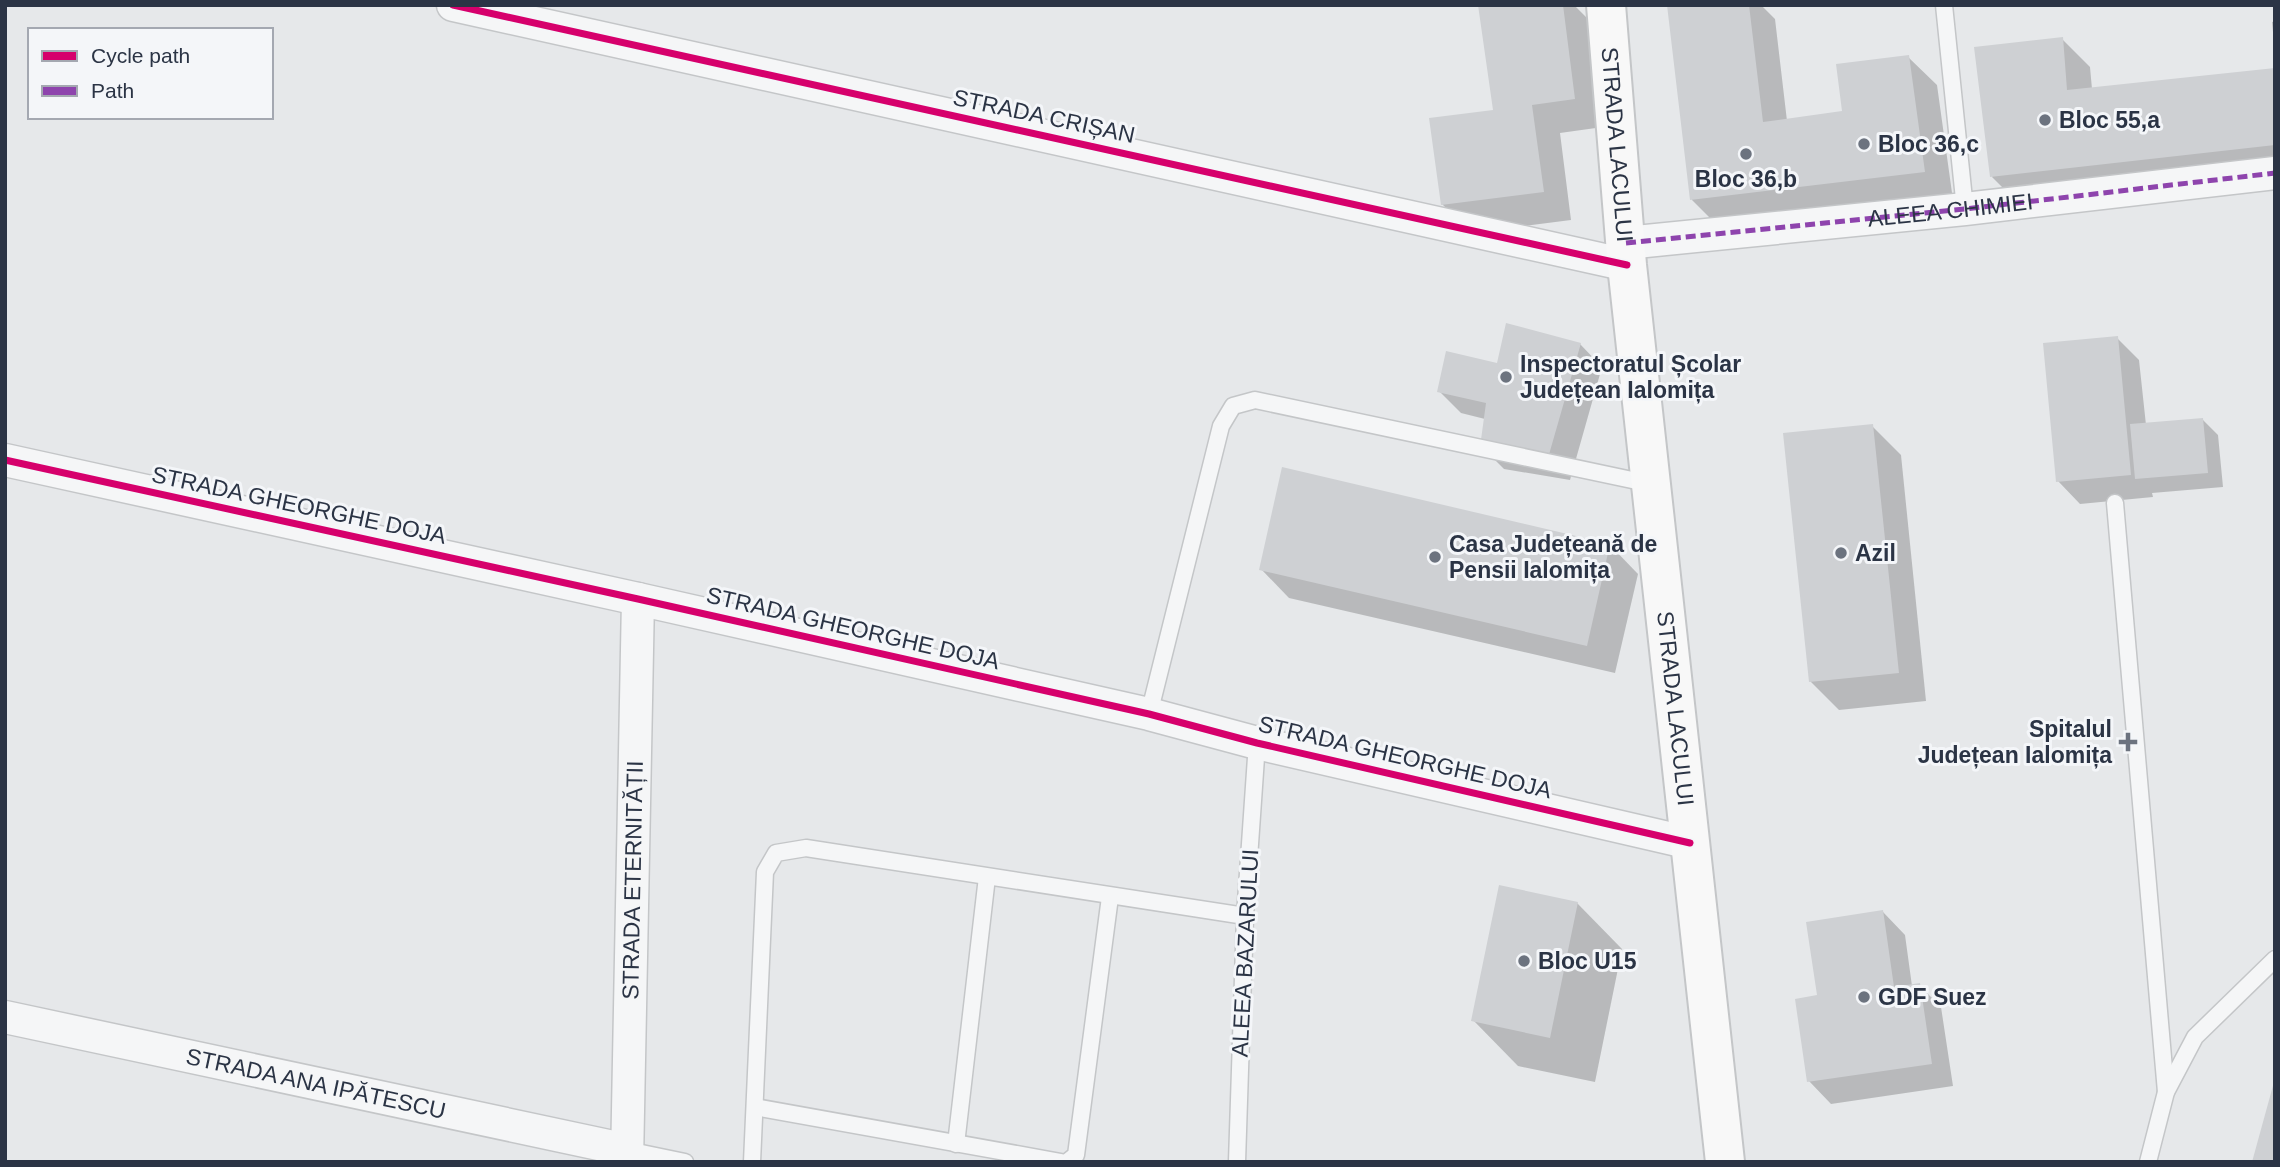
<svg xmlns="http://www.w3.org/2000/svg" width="2280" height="1167" viewBox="0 0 2280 1167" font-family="Arial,sans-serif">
	<rect width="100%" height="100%" fill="#e6e8ea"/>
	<g fill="#0003">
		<path d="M1479,5h95l15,15 14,107 -43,6 11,87 -100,13 -29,-29 53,-92z"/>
		<path d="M1669,5h92l14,14 12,102 57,-9 64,-55 29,28 16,115 -233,28 -28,-28z"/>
		<path d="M2275,21v31l-3,-30z"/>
		<path d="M2062,39l28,28 2,22 183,-19v105l-255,30 -28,-28z"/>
		<path d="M2117,338l22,22 7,65 57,-5 15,15 5,52 -71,6 1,4 -73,7 -22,-23z"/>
		<path d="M1580,344l22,23 -32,113 -66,-11 -23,-23 4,-27 -24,-6 -22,-22 59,-26z"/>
		<path d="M1872,426l29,29 25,246 -87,9 -29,-29z"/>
		<path d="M1610,545l28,29 -23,99 -326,-75 -28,-29z"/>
		<path d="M1577,903l45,46 -27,133 -77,-16 -45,-46z"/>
		<path d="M1883,912l22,23 7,51 7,-1 22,22 12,79 -122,18 -22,-23 10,-85z"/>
	</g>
	<g fill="#ced0d3">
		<path d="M1478,5h85l12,94 -43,6 12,87 -103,13 -12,-87 64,-8z"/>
		<path d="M1667,5h82l14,117 79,-11 -6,-47 73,-9 16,117 -235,28z"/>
		<path d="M2063,37l4,53 208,-22v77l-285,32 -16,-130z"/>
		<path d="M1506,323l75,20 -33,115 -68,-11 6,-44 -49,-11 9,-41 51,12z"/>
		<path d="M2118,336l13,139 -75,7 -13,-139z"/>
		<path d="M2203,418l5,55 -73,6 -5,-55z"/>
		<path d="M1873,424l26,249 -90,9 -26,-249z"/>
		<path d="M1282,467l328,77 -23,102 -328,-76z"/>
		<path d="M1499,885l79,17 -28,136 -79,-17z"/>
		<path d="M1883,910l11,77 26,-4 12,81 -125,18 -12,-83 22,-4 -11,-73z"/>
		<path d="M2274,1082l1,80h-23z"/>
	</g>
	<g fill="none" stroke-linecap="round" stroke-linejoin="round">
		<defs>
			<g id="lane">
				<path d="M1944,5l21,204"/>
				<path d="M2115,503l51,589"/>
				<path d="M1149,714l72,-288 12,-20 22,-6 396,84"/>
				<path d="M755,1107l306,55"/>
				<path d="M956,1144l31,-267"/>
				<path d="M627,1150l58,12"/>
				<path d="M752,1162l13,-290 11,-19 30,-5 439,68"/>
				<path d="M1067,1162l9,-7 34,-258"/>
				<path d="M1237,1162l8,-246 12,-173"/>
				<path d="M2148,1162l18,-70 29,-55 80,-78"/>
			</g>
			<g id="street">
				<path d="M453,5l1174,260"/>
				<path id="s1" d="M1626,243l339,-34 310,-36"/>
				<path d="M5,460l633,139 511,115 108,29 433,100"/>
				<path id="s2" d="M5,1017l622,133"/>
				<path id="s3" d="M627,1162l11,-563"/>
			</g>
			<g id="secondary">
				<path id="s4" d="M1606,5l21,260 98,897"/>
			</g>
		</defs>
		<use href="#lane" stroke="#c4c6c8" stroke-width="19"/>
		<use href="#street" stroke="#c4c6c8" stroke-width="35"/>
		<use href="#secondary" stroke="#c4c6c8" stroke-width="42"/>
		<use href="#lane" stroke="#f5f6f7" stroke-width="16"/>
		<use href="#street" stroke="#f5f6f7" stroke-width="32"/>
		<use href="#secondary" stroke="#f8f8f8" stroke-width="38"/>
		<path stroke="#8e44ad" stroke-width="5" stroke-dasharray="10 5" stroke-linecap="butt" d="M1626,243l339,-34 310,-36"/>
		<defs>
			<g id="cycleway">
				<path d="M453,5l1174,260"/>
				<path d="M5,460l633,139 511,115 108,29 433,100"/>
			</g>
		</defs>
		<use href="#cycleway" stroke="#f4f6f9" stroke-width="11"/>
		<use href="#cycleway" stroke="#d6006c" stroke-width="7"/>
	</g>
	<g fill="#6c737f" stroke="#f4f6f9" stroke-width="2.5">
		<circle cx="2045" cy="120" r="7"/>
		<circle cx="1864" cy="144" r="7"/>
		<circle cx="1746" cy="154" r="7"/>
		<circle cx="1506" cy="377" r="7"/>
		<circle cx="1841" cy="553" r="7"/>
		<circle cx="1435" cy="557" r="7"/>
		<path d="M2124.5 731.5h7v7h7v7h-7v7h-7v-7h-7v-7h7z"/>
		<circle cx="1524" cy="961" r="7"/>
		<circle cx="1864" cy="997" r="7"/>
	</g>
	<g text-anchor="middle" stroke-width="6" stroke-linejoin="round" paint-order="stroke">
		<g font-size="23" fill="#2b3445" stroke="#f4f6f9">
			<text transform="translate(1044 116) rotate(12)" y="8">STRADA CRIȘAN</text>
			<text dy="8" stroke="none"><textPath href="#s4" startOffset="140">STRADA LACULUI</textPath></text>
			<text dy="8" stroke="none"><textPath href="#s1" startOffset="326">ALEEA CHIMIEI</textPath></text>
			<text transform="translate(299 505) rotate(12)" y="8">STRADA GHEORGHE DOJA</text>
			<text transform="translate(853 628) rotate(13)" y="8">STRADA GHEORGHE DOJA</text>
			<text dy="8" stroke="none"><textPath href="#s4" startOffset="707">STRADA LACULUI</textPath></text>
			<text transform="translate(1405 757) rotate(13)" y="8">STRADA GHEORGHE DOJA</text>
			<text dy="8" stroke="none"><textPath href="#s3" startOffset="282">STRADA ETERNITĂȚII</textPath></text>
			<text transform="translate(1245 953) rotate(-87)" y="8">ALEEA BAZARULUI</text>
			<text dy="8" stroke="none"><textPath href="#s2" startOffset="318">STRADA ANA IPĂTESCU</textPath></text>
		</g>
		<g font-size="23" font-weight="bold" fill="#2b3445" stroke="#f4f6f9" text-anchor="start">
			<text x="2059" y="128">Bloc 55,a</text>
			<text x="1878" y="152">Bloc 36,c</text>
			<text x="1746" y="187" text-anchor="middle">Bloc 36,b</text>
			<text x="1520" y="372">Inspectoratul Școlar<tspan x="1520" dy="26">Județean Ialomița</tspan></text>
			<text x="1449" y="552">Casa Județeană de<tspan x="1449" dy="26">Pensii Ialomița</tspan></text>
			<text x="1855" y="561">Azil</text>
			<text x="2112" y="737" text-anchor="end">Spitalul<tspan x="2112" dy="26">Județean Ialomița</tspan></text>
			<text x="1538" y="969">Bloc U15</text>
			<text x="1878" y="1005">GDF Suez</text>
		</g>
	</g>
	<rect width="2280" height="1167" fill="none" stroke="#2b3445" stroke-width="14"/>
	<rect x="28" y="28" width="245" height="91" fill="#f4f6f9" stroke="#a4a8b1" stroke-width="2"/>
	<rect x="42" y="51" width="35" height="10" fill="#d6006c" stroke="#a4a8b1" stroke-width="2"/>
	<text x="91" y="63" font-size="21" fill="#2b3445">Cycle path</text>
	<rect x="42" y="86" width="35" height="10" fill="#8e44ad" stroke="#a4a8b1" stroke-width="2"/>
	<text x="91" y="98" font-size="21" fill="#2b3445">Path</text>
</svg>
